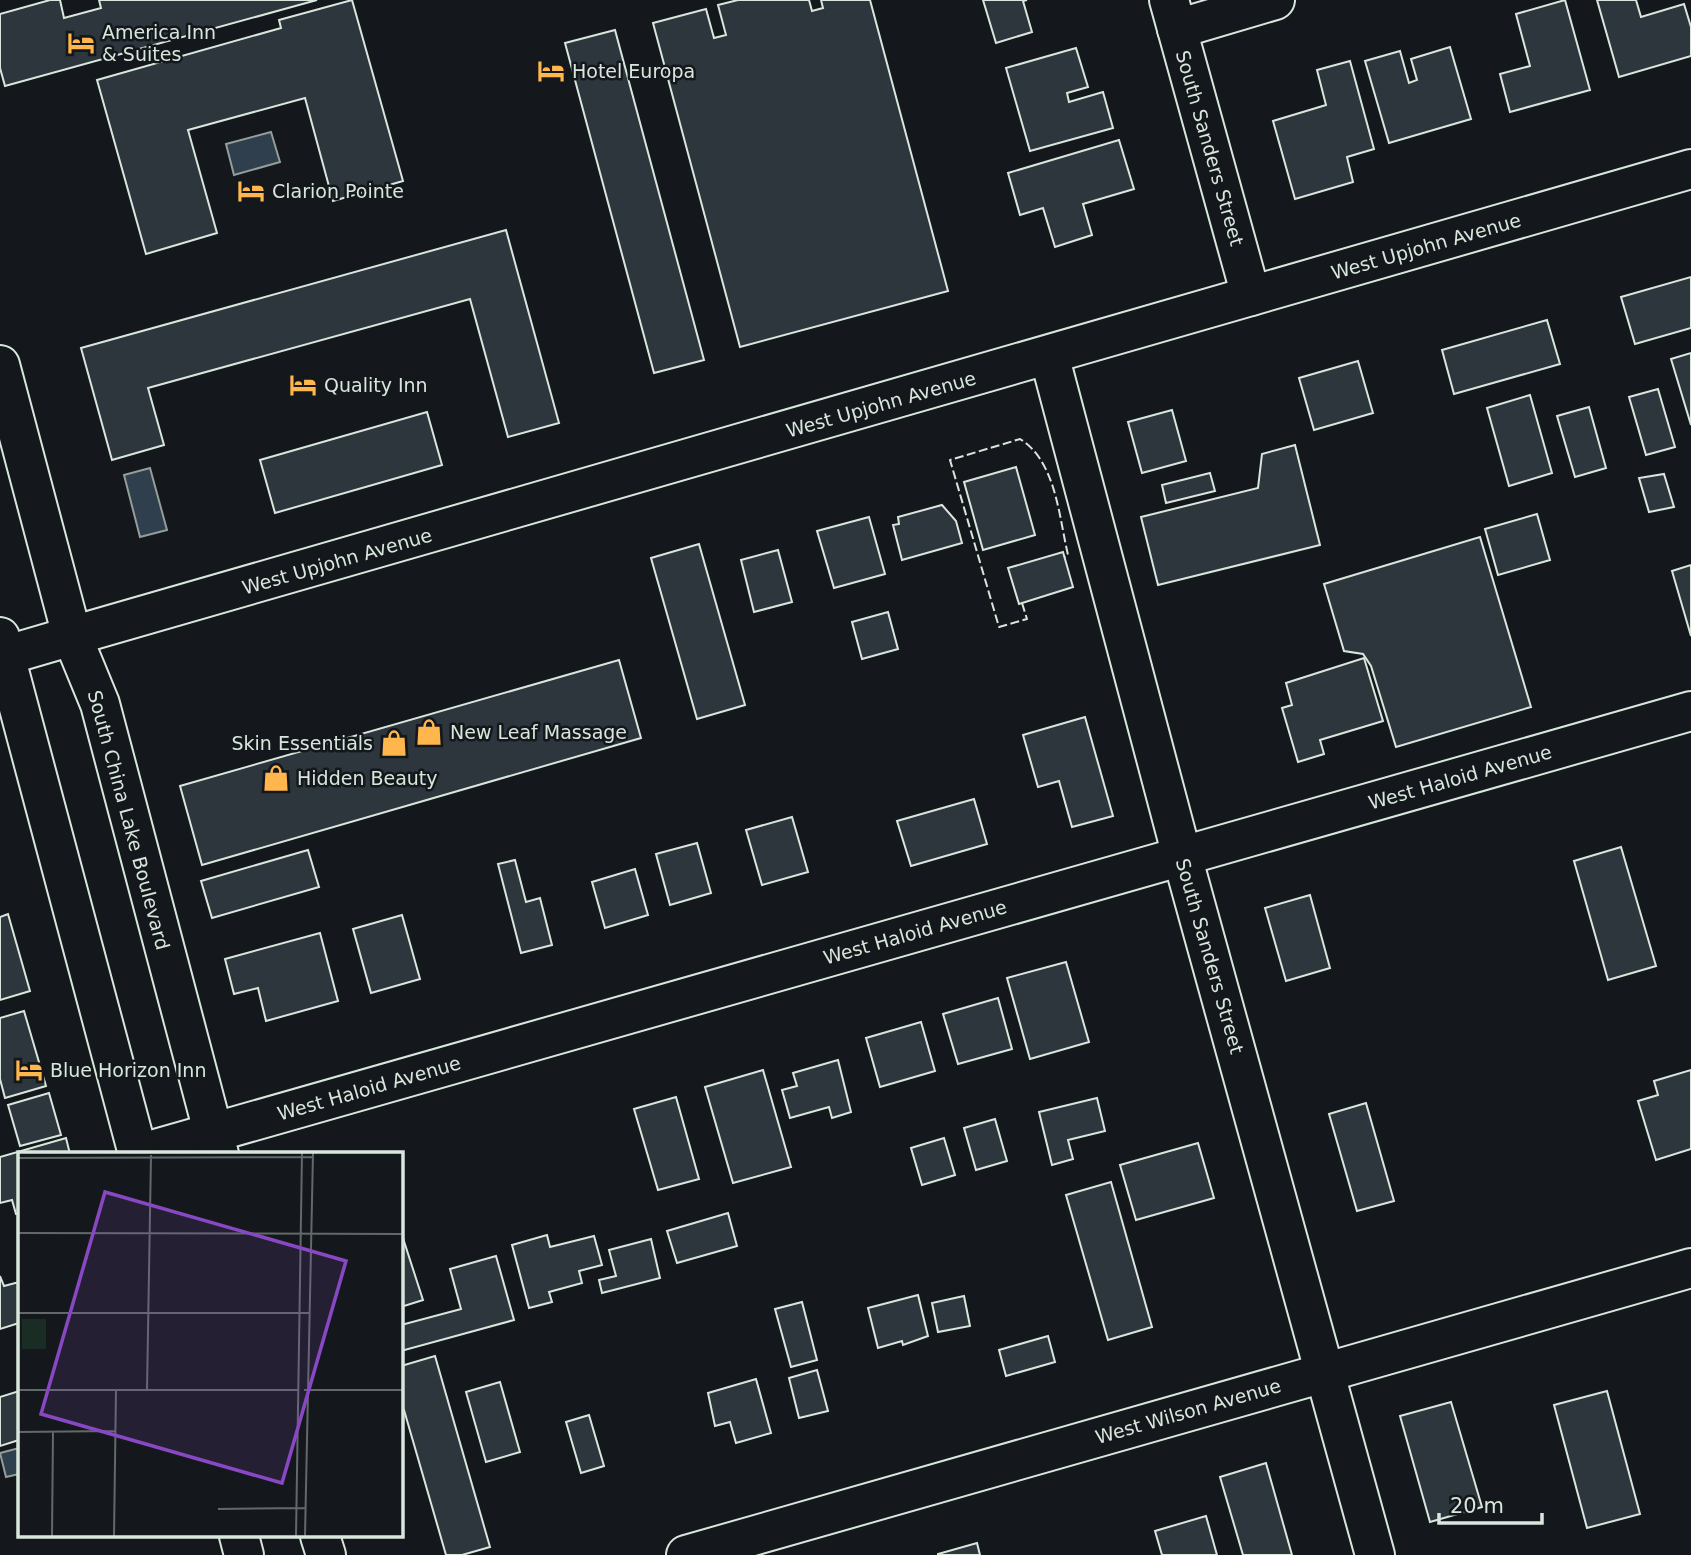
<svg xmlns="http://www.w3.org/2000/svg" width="1691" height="1555" viewBox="0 0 1691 1555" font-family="'DejaVu Sans',sans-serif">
	<rect width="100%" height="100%" fill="#14181c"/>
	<g fill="#2f3f4d" stroke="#939e99" stroke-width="2">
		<path d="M271,132l9,30 -46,13 -8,-31z"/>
		<path d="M150,468l17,62 -27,7 -16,-62z"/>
		<path d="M19,1448v26l-13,3 -6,-24z"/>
	</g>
	<g fill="#2c363c" stroke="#d8e6dc" stroke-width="2">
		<path d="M50,0h10l4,18 37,-10 -2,-8h218l-312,86 -5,-18v-54z"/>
		<path d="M352,0l51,181 -70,20 -28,-103 -117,32 29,103 -71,21 -49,-174 184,-52 -2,-8z"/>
		<path d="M738,0h71l3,11 11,-3 -2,-8h49l78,291 -208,56 -87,-324 53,-14 8,29 12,-3 -8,-30z"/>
		<path d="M983,0h44l-4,1 9,31 -36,11z"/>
		<path d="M1565,0l25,90 -80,22 -10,-38 30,-8 -14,-52z"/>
		<path d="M1597,0h39l5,17 43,-13 7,23v29l-72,21z"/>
		<path d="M615,30l89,330 -50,13 -89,-330z"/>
		<path d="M1450,47l21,72 -82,24 -24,-82 35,-10 9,32 8,-3 -6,-21z"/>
		<path d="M1076,48l12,39 -21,6 2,9 34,-10 10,36 -83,23 -24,-83z"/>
		<path d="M1350,61l24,88 -27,8 6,25 -58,17 -22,-78 53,-16 -9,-35z"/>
		<path d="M1119,140l15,49 -51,15 9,31 -37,12 -12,-39 -23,7 -12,-42z"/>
		<path d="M506,230l53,193 -51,14 -38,-138 -322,89 16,57 -52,15 -31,-112z"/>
		<path d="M1691,277v51l-56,16 -14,-47z"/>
		<path d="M1547,320l13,44 -106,30 -12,-44z"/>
		<path d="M1691,353v72l-20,-66z"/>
		<path d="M1358,361l15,52 -59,17 -15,-52z"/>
		<path d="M1658,389l17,58 -29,8 -17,-58z"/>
		<path d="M1530,395l22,78 -43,13 -22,-78z"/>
		<path d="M1589,407l17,61 -31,9 -18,-61z"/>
		<path d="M1172,410l14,51 -44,12 -14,-51z"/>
		<path d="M427,412l15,53 -167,48 -15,-53z"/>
		<path d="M1295,445l25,100 -162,40 -17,-68 117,-29 4,-34z"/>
		<path d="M1016,467l19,68 -52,15 -19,-68z"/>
		<path d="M1210,473l5,18 -49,12 -4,-18z"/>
		<path d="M1664,474l10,33 -25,5 -10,-34z"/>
		<path d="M942,505l14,16 6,22 -60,17 -9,-35 6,-1 -1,-7z"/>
		<path d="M1537,514l13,46 -52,15 -13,-46z"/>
		<path d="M869,517l16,57 -51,14 -17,-57z"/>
		<path d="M1480,537l51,170 -135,40 -25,-81 -8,-12 -19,-3 -20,-67z"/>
		<path d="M699,544l46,161 -48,14 -46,-161z"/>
		<path d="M778,550l14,52 -38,10 -13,-52z"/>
		<path d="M1063,552l10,35 -54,17 -11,-36z"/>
		<path d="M1691,565v71l-19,-65z"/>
		<path d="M888,612l10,37 -36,10 -10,-37z"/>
		<path d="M1364,658l19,63 -63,19 4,14 -26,8 -16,-54 10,-3 -6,-22z"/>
		<path d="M619,660l22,78 -439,127 -22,-79z"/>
		<path d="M1085,717l28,99 -41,11 -13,-46 -21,6 -15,-52z"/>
		<path d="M974,799l13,45 -76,22 -14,-45z"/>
		<path d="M792,817l16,55 -46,13 -16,-55z"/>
		<path d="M697,843l14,50 -41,12 -14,-51z"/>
		<path d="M1621,847l35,119 -48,14 -34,-119z"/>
		<path d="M308,850l11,37 -107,31 -11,-37z"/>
		<path d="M515,860l11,42 14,-4 12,47 -31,8 -23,-89z"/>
		<path d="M635,869l13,46 -43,13 -13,-46z"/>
		<path d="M1310,895l20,73 -44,13 -21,-73z"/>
		<path d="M8,914l22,77 -30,9v-83z"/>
		<path d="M402,915l18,64 -49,14 -18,-64z"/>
		<path d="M320,933l18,68 -72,20 -8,-33 -24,6 -9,-35z"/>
		<path d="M1066,962l23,80 -59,17 -23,-81z"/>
		<path d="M998,998l14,51 -54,15 -15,-50z"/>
		<path d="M24,1011l22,75 -41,12 -5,-19v-61z"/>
		<path d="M921,1022l14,49 -55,16 -14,-49z"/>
		<path d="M838,1060l13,52 -19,6 -3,-11 -39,11 -8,-28 15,-4 -4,-13z"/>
		<path d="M763,1070l28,97 -58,16 -28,-96z"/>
		<path d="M1691,1070v79l-35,11 -18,-59 20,-6 -4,-14z"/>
		<path d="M49,1093l12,42 -41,11 -12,-41z"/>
		<path d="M676,1097l23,82 -41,11 -24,-81z"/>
		<path d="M1097,1098l8,33 -37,9 5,19 -21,6 -13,-53z"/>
		<path d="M1366,1103l28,98 -37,10 -28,-97z"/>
		<path d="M995,1119l12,42 -31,9 -12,-42z"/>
		<path d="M66,1138l4,16h-51v60h-3l-4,-14 -12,3v-46z"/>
		<path d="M944,1138l11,37 -33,10 -11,-37z"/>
		<path d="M1198,1143l16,55 -78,22 -16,-55z"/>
		<path d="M1111,1182l41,145 -44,13 -42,-145z"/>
		<path d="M728,1213l9,33 -60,17 -10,-32z"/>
		<path d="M401,1232l22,68 -22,7z"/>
		<path d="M547,1235l3,12 44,-11 8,29 -23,6 3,12 -33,9 3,10 -23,6 -17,-63z"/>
		<path d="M651,1239l9,39 -58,15 -3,-13 17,-4 -7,-26z"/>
		<path d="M496,1256l18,64 -113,31v-26l60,-16 -11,-40z"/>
		<path d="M0,1276l4,10 15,-4v41l-19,6z"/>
		<path d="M918,1295l10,41 -25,9 -1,-4 -24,7 -10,-40z"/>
		<path d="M964,1296l6,30 -32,6 -6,-29z"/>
		<path d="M802,1302l15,58 -26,7 -16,-58z"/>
		<path d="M1048,1336l7,26 -49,14 -7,-26z"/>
		<path d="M435,1356l55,191 -28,8h-16l-42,-145 -3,1v-45z"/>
		<path d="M817,1370l11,41 -29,7 -10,-40z"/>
		<path d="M756,1379l15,54 -35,10 -6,-21 -15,4 -7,-33z"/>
		<path d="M500,1382l20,70 -34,10 -20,-70z"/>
		<path d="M19,1391v49l-19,6v-49z"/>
		<path d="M1607,1391l33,123 -53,14 -33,-123z"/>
		<path d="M1451,1402l31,105 -52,15 -30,-106z"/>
		<path d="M589,1415l15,51 -23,7 -15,-51z"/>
		<path d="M1266,1463l26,92h-49l-23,-78z"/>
		<path d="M1206,1516l11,39h-55l-7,-24z"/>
		<path d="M977,1543l3,12h-42v-1z"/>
	</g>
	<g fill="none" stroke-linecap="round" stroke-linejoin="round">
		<defs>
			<g id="minor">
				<path d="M1169,0l82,296"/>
				<path d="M1177,29l98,-29"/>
				<path d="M1049,355l133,501 193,699"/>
				<path d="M0,657l72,-21"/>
				<path d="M138,1154l1553,-443"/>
				<path d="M686,1555l1005,-287"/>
			</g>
			<g id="major">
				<path d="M0,365l72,271 28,68 119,450"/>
				<path d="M72,636l1619,-467"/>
				<path d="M0,637l138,517"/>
				<path d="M239,1536l5,19"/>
				<path d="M320,1536l6,19"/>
			</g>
		</defs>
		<use href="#minor" stroke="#d8e6dc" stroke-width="42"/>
		<use href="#major" stroke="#d8e6dc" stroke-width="42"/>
		<use href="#minor" stroke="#14181c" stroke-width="38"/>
		<use href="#major" stroke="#14181c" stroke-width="38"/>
		<path stroke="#d8e6dc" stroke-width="2" stroke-dasharray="9 3.5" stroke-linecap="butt" d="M1022,603l5,16 -28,8 -49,-167 70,-21c36,22 39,78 48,116l-4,2"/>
	</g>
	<defs>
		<symbol id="hotel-bare" viewBox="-9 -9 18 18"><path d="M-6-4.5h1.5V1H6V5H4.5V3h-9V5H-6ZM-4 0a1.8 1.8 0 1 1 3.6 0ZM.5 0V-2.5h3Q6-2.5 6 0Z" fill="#ffb74d" stroke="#14181c" stroke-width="2.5" paint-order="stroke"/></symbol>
		<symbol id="shop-bare" viewBox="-9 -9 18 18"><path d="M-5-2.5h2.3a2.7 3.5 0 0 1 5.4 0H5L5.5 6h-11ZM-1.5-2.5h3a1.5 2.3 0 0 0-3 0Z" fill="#ffb74d" stroke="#14181c" stroke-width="2.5" paint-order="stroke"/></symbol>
	</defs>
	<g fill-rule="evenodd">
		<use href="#hotel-bare" x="62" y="24" width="38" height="38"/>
		<use href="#hotel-bare" x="532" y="52" width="38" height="38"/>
		<use href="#hotel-bare" x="232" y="172" width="38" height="38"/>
		<use href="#hotel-bare" x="284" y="366" width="38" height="38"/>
		<use href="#shop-bare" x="410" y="713" width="38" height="38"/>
		<use href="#shop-bare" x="375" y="724" width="38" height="38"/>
		<use href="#shop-bare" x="257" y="759" width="38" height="38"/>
		<use href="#hotel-bare" x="10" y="1051" width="38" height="38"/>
	</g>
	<g text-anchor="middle" stroke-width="5" stroke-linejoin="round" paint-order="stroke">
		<g font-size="19" fill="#d8e6dc" stroke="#14181c" text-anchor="start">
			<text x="102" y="39">America Inn<tspan x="102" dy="22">&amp; Suites</tspan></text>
			<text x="572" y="78">Hotel Europa</text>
			<text x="272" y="198">Clarion Pointe</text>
			<text x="324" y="392">Quality Inn</text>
			<text x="450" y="739">New Leaf Massage</text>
			<text x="373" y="750" text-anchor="end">Skin Essentials</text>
			<text x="297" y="785">Hidden Beauty</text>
			<text x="50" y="1077">Blue Horizon Inn</text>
		</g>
		<g font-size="19" fill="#d8e6dc" stroke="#14181c">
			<text transform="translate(1210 148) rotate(74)" y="7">South Sanders Street</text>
			<text transform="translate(1426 246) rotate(-16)" y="7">West Upjohn Avenue</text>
			<text transform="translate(881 404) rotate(-16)" y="7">West Upjohn Avenue</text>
			<text transform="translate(337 561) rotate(-16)" y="7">West Upjohn Avenue</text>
			<text transform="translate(1460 777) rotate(-16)" y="7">West Haloid Avenue</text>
			<text transform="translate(129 820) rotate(75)" y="7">South China Lake Boulevard</text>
			<text transform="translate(915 932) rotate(-16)" y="7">West Haloid Avenue</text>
			<text transform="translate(1210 956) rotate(74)" y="7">South Sanders Street</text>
			<text transform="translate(369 1088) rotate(-16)" y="7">West Haloid Avenue</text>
			<text transform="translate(1188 1411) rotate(-16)" y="7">West Wilson Avenue</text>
		</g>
	</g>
	<g transform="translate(18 1152)">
		<rect width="385" height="385" fill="#14181c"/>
		<path d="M4,167h24v30h-24z" fill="#1a2d24"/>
		<path fill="none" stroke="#626a69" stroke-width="2" d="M0,6l294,-1M0,81l385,1M0,161h292M0,238h280M129,238l4,-235M286,238h99M0,280l98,-1M200,357l87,-1M34,384l1,-104M96,384l2,-146M278,384l6,-383M287,384l8,-383"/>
		<path fill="#8948c3" fill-opacity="0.15" stroke="#8948c3" stroke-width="3.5" d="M87,40l241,69 -64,222 -241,-69z"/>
		<rect width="385" height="385" fill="none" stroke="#d8e6dc" stroke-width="3.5"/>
	</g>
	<path d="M1439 1513v10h103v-10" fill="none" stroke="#d8e6dc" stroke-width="3.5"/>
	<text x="1450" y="1513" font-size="21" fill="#d8e6dc" stroke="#14181c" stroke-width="5" paint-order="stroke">20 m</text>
</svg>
